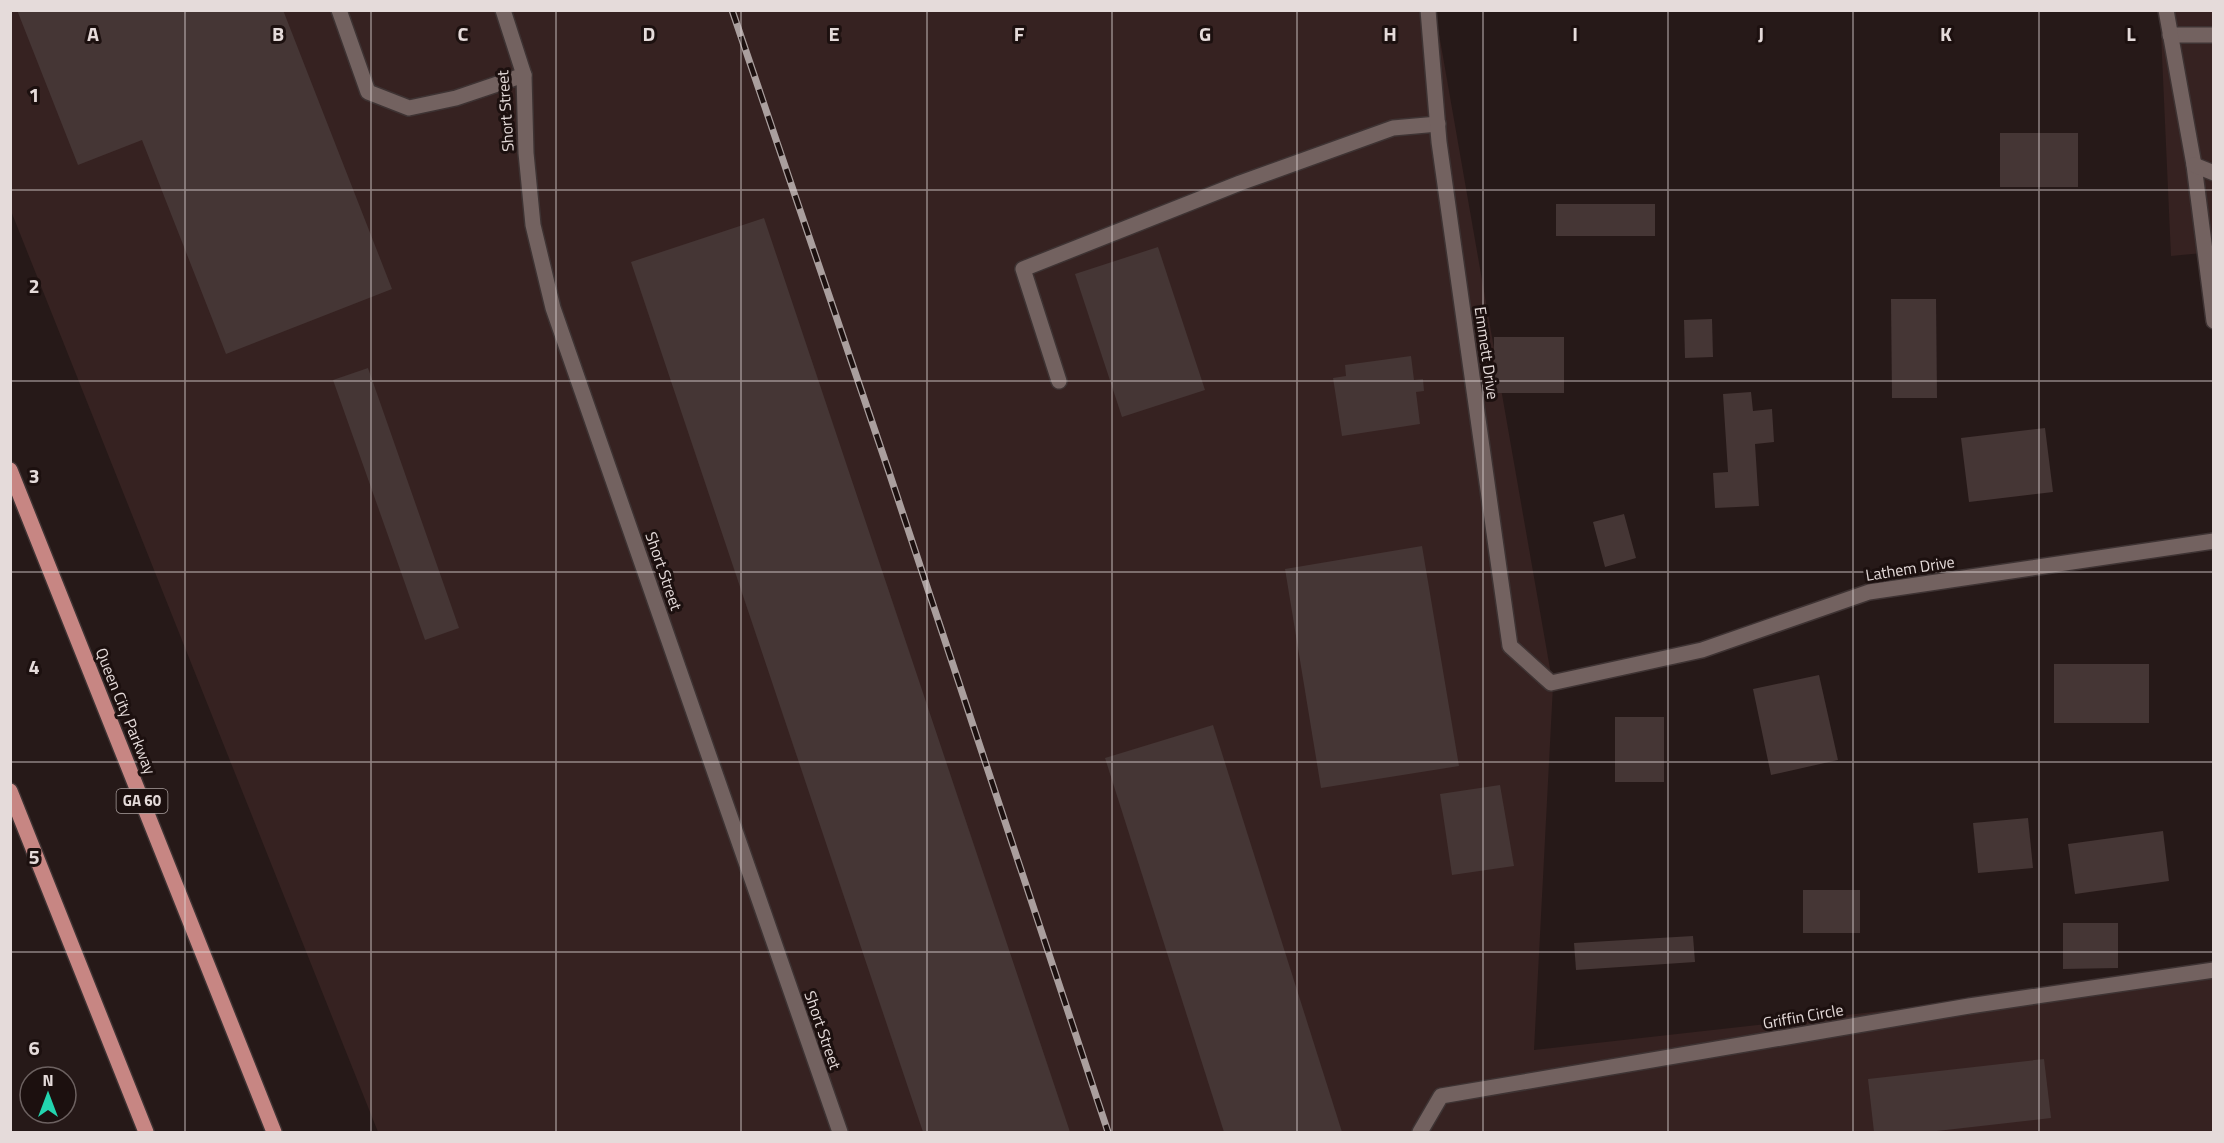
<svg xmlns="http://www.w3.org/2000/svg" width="2224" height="1143" viewBox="0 0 2224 1143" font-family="'Titillium Web',sans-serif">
	<rect width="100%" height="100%" fill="#261918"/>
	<g fill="#362221">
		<path d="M11,11h1424l118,675 -19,364 679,-76v158h-1835l-367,-921z"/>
		<path d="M2160,11h53v241l-42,4z"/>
	</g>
	<g fill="#453635">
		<path d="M17,10h266l109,279 -166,65 -84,-214 -64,25z"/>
		<rect x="2000" y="133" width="78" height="54"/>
		<rect x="1556" y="204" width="99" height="32"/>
		<path d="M764,218l306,914h-147l-292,-870z"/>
		<path d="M1158,247l47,143 -83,27 -47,-143z"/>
		<path d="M1891,299h45l1,99h-45z"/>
		<path d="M1712,319l1,38 -28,1 -1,-38z"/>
		<rect x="1494" y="337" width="70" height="56"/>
		<path d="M1411,356l3,24 9,-1 1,12 -8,1 4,32 -78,12 -9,-58 13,-2 -1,-11z"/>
		<path d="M368,368l91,260 -34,12 -92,-260z"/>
		<path d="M1751,392l2,19 19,-2 2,33 -19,2 4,62 -44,2 -2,-35 15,-1 -5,-78z"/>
		<path d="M2045,428l8,64 -84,10 -8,-64z"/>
		<path d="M1624,514l12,44 -31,9 -12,-45z"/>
		<path d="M1422,546l37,220 -138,22 -36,-219z"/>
		<rect x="2054" y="664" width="95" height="59"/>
		<path d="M1819,675l19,85 -67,15 -18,-86z"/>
		<rect x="1615" y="717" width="49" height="65"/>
		<path d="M1213,725l129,407h-118l-119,-374z"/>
		<path d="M1500,785l14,81 -62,9 -12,-81z"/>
		<path d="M2028,818l5,50 -55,5 -5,-50z"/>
		<path d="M2163,831l6,50 -94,13 -7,-50z"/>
		<rect x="1803" y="890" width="57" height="43"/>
		<path d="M2063,923h55v45l-55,1z"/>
		<path d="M1693,936l2,26 -119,8 -2,-27z"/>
		<path d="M2044,1059l7,59 -123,14h-54l-6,-53z"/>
	</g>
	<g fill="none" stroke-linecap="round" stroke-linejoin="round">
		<defs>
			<g id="lane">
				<path d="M339,10l29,82 41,16 47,-10 68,-23"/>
				<path d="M2170,35h44"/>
				<path d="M1059,381l-36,-112 217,-86 153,-55 45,-4"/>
			</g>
			<g id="street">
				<path d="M503,10l21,65 2,78 7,72 20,83 287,824"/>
				<path d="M1428,10l11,132 71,504 41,37 151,-33 167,-58 345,-51"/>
				<path d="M2166,10l28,155 20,156"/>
				<path d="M2194,165l20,8"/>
				<path d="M1420,1132l21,-36 528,-90 245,-36"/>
			</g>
			<g id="primary">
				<path d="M10,470l264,662"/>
				<path d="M10,791l136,341"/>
			</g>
		</defs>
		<use href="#lane" stroke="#3e3333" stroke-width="18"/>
		<use href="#street" stroke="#3e3333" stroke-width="18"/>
		<use href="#primary" stroke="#3e3333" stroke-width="18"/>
		<use href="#lane" stroke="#736260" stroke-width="15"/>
		<use href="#street" stroke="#736260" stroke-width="15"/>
		<use href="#primary" stroke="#c78683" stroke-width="15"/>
		<defs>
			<path id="rail" d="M732,10l157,462 219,660"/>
		</defs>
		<use href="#rail" stroke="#aa9f9e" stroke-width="7"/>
		<use href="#rail" stroke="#1c100f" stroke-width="4.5" stroke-dasharray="14" stroke-linecap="butt"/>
	</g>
	<path fill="none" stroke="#e5dbda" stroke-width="1.5" stroke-opacity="0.55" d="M185,10v1122M371,10v1122M556,10v1122M741,10v1122M927,10v1122M1112,10v1122M1297,10v1122M1483,10v1122M1668,10v1122M1853,10v1122M2039,10v1122M10,190h2204M10,381h2204M10,572h2204M10,762h2204M10,952h2204"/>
	<g text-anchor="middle" stroke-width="6" stroke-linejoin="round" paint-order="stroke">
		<rect fill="#1c100f" stroke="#a99e9d" stroke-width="1.5" x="116.5" y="789" width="51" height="24" rx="4.5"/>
		<g font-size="15" font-weight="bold" fill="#e5dbda">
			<text x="142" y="806">GA 60</text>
		</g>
		<g font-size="16" fill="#e5dbda" stroke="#1c100f">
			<text transform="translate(505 111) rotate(-94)" y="6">Short Street</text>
			<text transform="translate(1487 353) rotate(82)" y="6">Emmett Drive</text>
			<text transform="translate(1910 568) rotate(-9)" y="6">Lathem Drive</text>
			<text transform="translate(664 571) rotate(71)" y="6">Short Street</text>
			<text transform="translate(126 711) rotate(68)" y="6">Queen City Parkway</text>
			<text transform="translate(1803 1016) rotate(-10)" y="6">Griffin Circle</text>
			<text transform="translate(823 1030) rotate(71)" y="6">Short Street</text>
		</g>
	</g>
	<g font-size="20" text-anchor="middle" font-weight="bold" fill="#e5dbda" stroke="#1c100f" stroke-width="6" stroke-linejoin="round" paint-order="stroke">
		<text x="93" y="41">A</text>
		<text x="278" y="41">B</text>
		<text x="463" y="41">C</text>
		<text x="649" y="41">D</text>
		<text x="834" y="41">E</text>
		<text x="1019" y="41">F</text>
		<text x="1205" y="41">G</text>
		<text x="1390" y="41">H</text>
		<text x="1575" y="41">I</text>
		<text x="1761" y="41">J</text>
		<text x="1946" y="41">K</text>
		<text x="2131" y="41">L</text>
		<text x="34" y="102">1</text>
		<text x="34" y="293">2</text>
		<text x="34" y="483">3</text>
		<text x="34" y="674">4</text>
		<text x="34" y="864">5</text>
		<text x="34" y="1055">6</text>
	</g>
	<rect width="2224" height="1143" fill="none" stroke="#e5dbda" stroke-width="24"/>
	<g transform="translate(48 1095)"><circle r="28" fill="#1c100f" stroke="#6c6160" stroke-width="1.5"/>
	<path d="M0-4.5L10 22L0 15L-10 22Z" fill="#23d5af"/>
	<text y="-9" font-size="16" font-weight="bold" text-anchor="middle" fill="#e5dbda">N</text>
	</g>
</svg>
